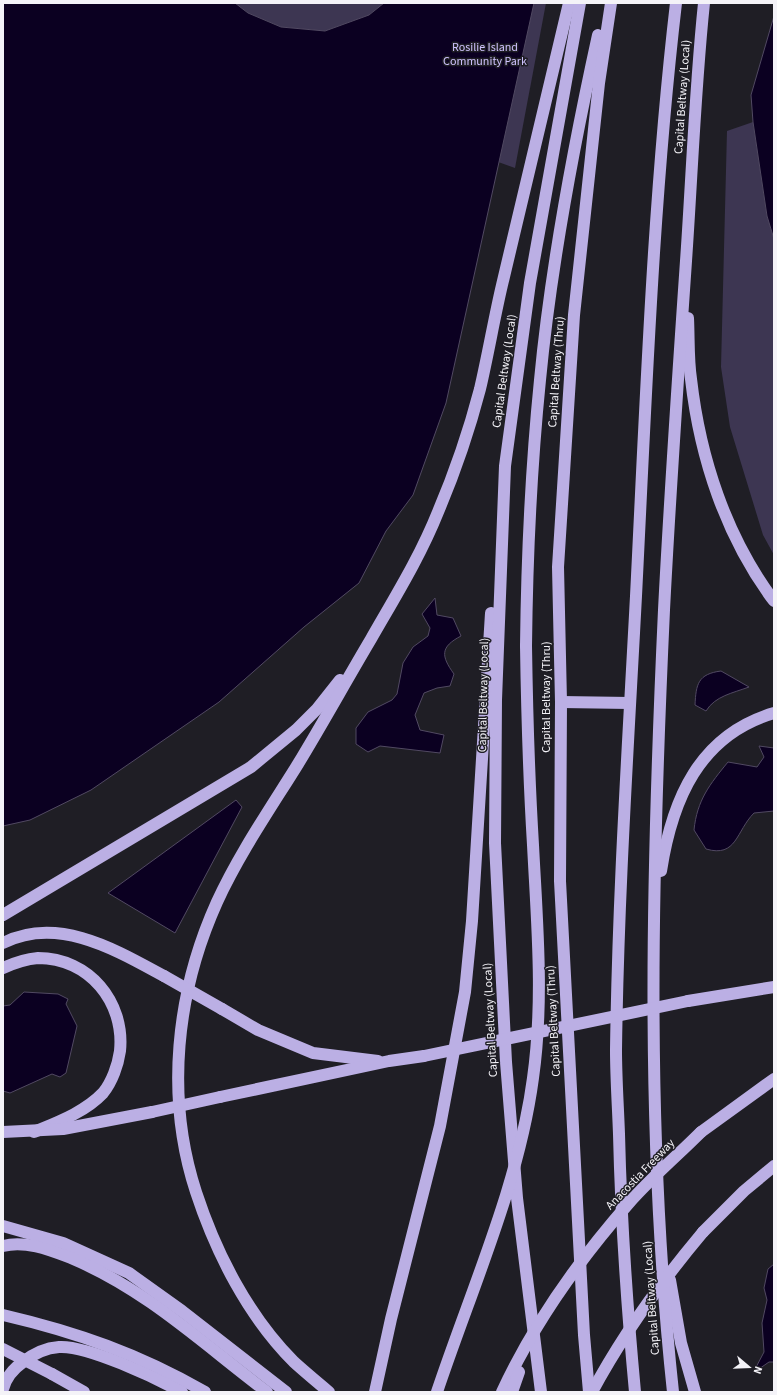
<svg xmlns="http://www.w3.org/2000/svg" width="777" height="1395" viewBox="0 0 777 1395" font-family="'Source Sans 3',sans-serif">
	<rect width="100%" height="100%" fill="#1f1e25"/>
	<g fill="#3d3652">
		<path d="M235,3h149l-15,12 -44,16 -44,-4 -33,-14z"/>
		<path d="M391,3h155l-31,165 -25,-9z"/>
		<path d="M753,122l14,94 7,23v316l-11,-20 -33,-108 -9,-60 6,-236z"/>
	</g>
	<g fill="#0b0021" stroke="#514962">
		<path d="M3,3h232l13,10 33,14 44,4 44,-16 15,-12h150l-88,400 -33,92 -27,36 -27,52 -55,44 -85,75 -128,88 -61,30 -27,6z"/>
		<path d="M774,16v223l-7,-23 -14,-94 -2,-27z"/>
		<path d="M435,598l2,17 16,3 8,18c-21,11 -20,20 -7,38l-4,12 -13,2 -13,5 -9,22 5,15 24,5 -4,18 -60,-7 -12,6 -12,-8v-16l12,-16 24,-12 5,-6 6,-31 10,-16 15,-11 2,-8 -8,-14z"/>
		<path d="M721,671l28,16c-16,6 -34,9 -43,24l-11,-6c1,-21 3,-31 26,-34z"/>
		<path d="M759,746l15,2v63l-20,2c-18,18 -17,45 -48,36l-12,-19c3,-30 16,-46 34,-68l29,5 7,-10z"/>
		<path d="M236,800l6,7 -67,126 -67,-40z"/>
		<path d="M24,992l34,2 10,5 -2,5 11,22 -11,47 -6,4 -8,-3 -42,19 -7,-2v-85l7,-1z"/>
		<path d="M774,1264v98h-5l-16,11 11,-21 -2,-29 5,-23 -3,-12 4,-19z"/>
	</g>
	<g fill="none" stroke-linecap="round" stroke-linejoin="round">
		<g stroke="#bbafe4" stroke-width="12">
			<path d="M688,318c1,20 0,41 3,61 9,79 35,158 83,222"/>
			<path d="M526,646c1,-89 5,-177 14,-266 11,-116 33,-231 58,-345"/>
			<path d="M561,702l69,1"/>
			<path d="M661,871c11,-71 38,-136 113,-158"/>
			<path d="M3,915l248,-148 45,-37 21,-21 23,-29"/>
			<path d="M3,943c55,-28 113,7 161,33"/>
			<path d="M3,968c11,-5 23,-9 35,-10 51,0 87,44 82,93 -2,14 -8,31 -17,42 -18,19 -45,29 -69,39"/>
			<path d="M688,1001l86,-14"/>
			<path d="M222,1009l36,21 55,23 65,8"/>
			<path d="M220,1097l169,-36 35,-5"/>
			<path d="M3,1132l60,-3 89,-17"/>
			<path d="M701,1132l73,-53"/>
			<path d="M3,1226l60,17 66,30 53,38 104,81"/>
			<path d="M703,1232l41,-41 30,-25"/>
			<path d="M3,1246c22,-6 47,4 68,12 76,32 131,85 196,134"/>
			<path d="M670,1280l11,63 14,49"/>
			<path d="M3,1315c73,17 136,39 202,77"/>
			<path d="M52,1374l32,18"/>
			<path d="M3,1389c3,-12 10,-20 20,-27 10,-8 23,-14 36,-15 28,-2 97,31 123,45"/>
			<path d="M329,1392c-12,-10 -24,-20 -35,-30 -46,-46 -78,-109 -98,-170 -31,-95 -20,-199 21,-290 22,-48 53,-93 81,-138 25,-41 48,-83 73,-125 24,-42 49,-82 67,-127 17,-40 31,-81 42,-123 8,-34 14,-70 22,-104 22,-94 45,-188 67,-282"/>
			<path d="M375,1392l16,-73 49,-193 25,-134 7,-71 19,-308"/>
			<path d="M541,1392l-24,-194 -11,-136 -11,-219 1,-143 9,-234 25,-183 50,-280"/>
			<path d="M589,1392l-5,-57 -24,-454 1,-179 -3,-135 16,-252 25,-232 12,-80"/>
			<path d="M635,1392c-8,-86 -14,-172 -16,-258 -1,-28 -3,-56 -3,-84 2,-152 12,-303 20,-454 10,-198 17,-396 40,-593"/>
			<path d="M673,1392c-28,-260 -21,-522 -9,-782 6,-117 14,-233 22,-349 6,-86 9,-172 18,-258"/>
		</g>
		<g stroke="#bbafe4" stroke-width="12">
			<path d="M164,976l58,33"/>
			<path d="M424,1056l264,-55"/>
			<path d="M152,1112l68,-15"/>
			<path d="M3,1349l49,25"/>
			<path d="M437,1392c34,-102 82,-208 96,-314 11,-78 4,-155 0,-233 -4,-66 -6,-133 -7,-199"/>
			<path d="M502,1392c32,-69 77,-132 127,-189 22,-25 48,-47 72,-71"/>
			<path d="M512,1392l7,-20"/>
			<path d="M592,1392c31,-58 69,-110 111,-160"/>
		</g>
	</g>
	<g text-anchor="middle" stroke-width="3" stroke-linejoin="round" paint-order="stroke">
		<g font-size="12" fill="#cfc2fe" stroke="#1f1e25">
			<text x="485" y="51">Rosilie Island<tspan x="485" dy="14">Community Park</tspan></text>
		</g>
		<g font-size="12" fill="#f4f3f8" stroke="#1f1e25">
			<text transform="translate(682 97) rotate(-86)" y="4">Capital Beltway (Local)</text>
			<text transform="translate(504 371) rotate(-82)" y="4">Capital Beltway (Local)</text>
			<text transform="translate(556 372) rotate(-86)" y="4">Capital Beltway (Thru)</text>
			<text transform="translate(483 695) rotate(-89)" y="4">Capital Beltway (Local)</text>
			<text transform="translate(546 697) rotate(-90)" y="4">Capital Beltway (Thru)</text>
			<text transform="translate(490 1020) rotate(-93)" y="4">Capital Beltway (Local)</text>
			<text transform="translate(553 1021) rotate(-93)" y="4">Capital Beltway (Thru)</text>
			<text transform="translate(640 1174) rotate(-46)" y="4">Anacostia Freeway</text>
			<text transform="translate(651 1298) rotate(-94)" y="4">Capital Beltway (Local)</text>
		</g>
	</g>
	<rect width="777" height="1395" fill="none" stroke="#f4f3f8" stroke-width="8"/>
	<g transform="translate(749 1367) rotate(109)" stroke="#1f1e25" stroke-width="3" paint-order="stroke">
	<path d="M0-3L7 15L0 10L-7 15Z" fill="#f4f3f8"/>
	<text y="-6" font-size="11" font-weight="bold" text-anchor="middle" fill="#f4f3f8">N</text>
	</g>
</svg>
